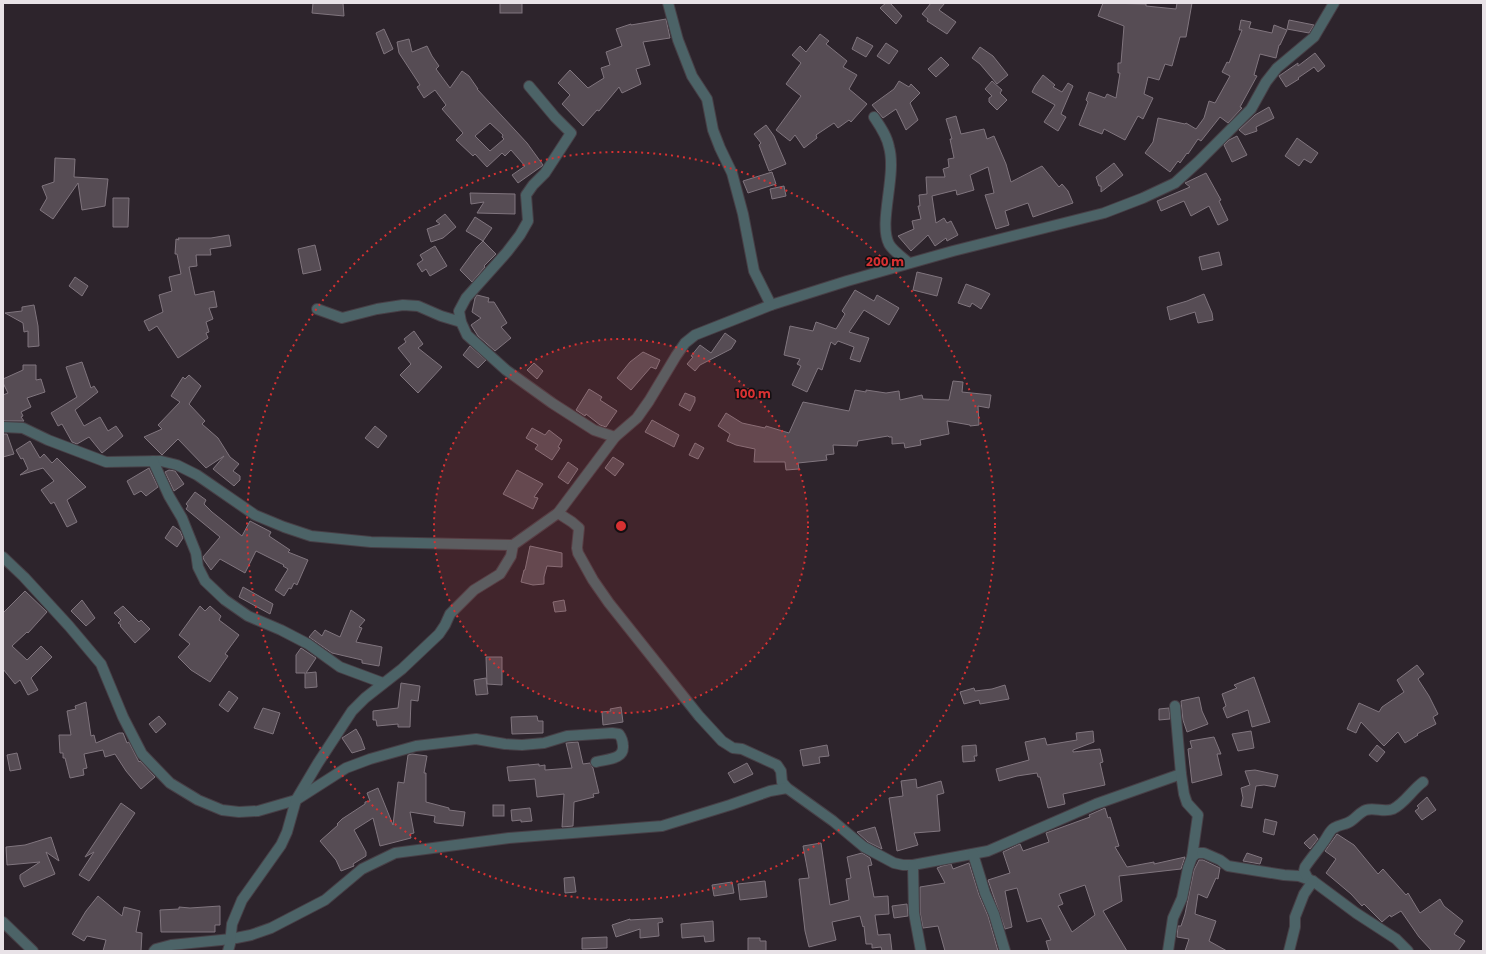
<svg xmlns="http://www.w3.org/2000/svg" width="1486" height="954" viewBox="0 0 1486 954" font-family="Poppins,sans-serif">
	<rect width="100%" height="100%" fill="#2d242c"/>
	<g fill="#564c54" stroke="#80757e" fill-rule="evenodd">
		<path d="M313,3h30l1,13 -32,-3z"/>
		<rect x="500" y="3" width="22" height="10"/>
		<path d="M886,3h4l12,13 -6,8 -16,-16z"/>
		<path d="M931,3h14l-6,7 17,12 -9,12 -20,-13 1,-2 -6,-5z"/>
		<path d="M1103,3l43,1v2l30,3 1,-6h15l-6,34h-6l-8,29 -7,-2 -6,16 -11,-3 -4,17 9,4 -10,21 -5,-3 -13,24 -21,-11 -2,5 -23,-9 9,-23 -2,-2 3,-8 16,6 2,-4 9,4 4,-25h-2v-10h3l3,-37 -26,-10z"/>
		<path d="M666,19l4,19 -27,4 7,23 -14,4 5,15 -19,9 -3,-6 -20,24 -2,-1 -14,16 -21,-22 8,-9 -12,-12 12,-13 18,18 16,-10 -3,-10 9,-3 -4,-13 16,-6 -6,-17 15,-5v1z"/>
		<path d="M1241,20l10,2 -2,6 23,5 2,-8 13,5 -7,15h-1l-3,13 -16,-4 -6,21 3,1 -17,31 2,1 -14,15 -8,-6 -19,24 -3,-2 -10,15 -1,-1 -7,10 -2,-2 -8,11 -25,-19 8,-11 5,-24 27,6 1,-1 10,6 8,-11 5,-17 6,2 15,-27 -8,-4 5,-10 2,1 13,-33h-3z"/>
		<path d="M1289,20l25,5 -5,8 -22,-4z"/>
		<path d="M384,29l9,20 -9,5 -8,-21z"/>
		<path d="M820,34l9,7 -3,3 21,17 -4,6 14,8 -8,14 18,15 -16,18 -2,-2 -11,8 -4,-5 -18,12 1,3 -13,10 -9,-13 -5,6 -14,-11 25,-34 -15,-12 15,-21 -9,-8 8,-9 6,6z"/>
		<path d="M857,37l16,9 -7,11 -14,-8z"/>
		<path d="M409,39l3,13 15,-6 5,10 7,10 -3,3 14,19 12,-17 7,5 9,13h-1l50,54 16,22 -1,1 -24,17 -6,-8 13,-9 -14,-16 -6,6 -3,-3 -15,14 -12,-13 -2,2 -17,-16 7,-7 -21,-24 4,-4 -11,-15 -11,8 -7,-11 3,-2 -21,-32 -2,-11zM490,123l13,12 -1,2 2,2 -14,12 -15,-15z"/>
		<path d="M886,43l12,8 -9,13 -12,-8z"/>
		<path d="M980,47l13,9 15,19 -11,9 -17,-20 -8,-6z"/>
		<path d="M1315,53l10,13 -7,6 -4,-5 -16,11 1,1 -13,8 -7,-11 19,-13v3z"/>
		<path d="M941,57l8,8 -13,12 -8,-8z"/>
		<path d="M1043,75l12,10 -2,2 9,5 6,-9 5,3 -12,28 5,3 -8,14 -14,-9 11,-17 -23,-13 3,-6z"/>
		<path d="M899,81l10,6 2,-3 9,9 -10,10 8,17 -12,10 -10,-21 -13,9 -11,-13 22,-16z"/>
		<path d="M992,81l10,9 -2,3 7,7 -10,10 -8,-8v-4l3,-2 -7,-7z"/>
		<path d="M1269,107l5,11 -18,9 1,4 -12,4 -6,-5 16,-15z"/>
		<path d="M956,116l5,18 23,-5 3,10 7,-3 12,28 5,18 31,-16 17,21 3,-3 6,7 5,12 -40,14 -5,-14 -23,8 4,14 -13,4 -11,-34 9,-2 -6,-26 -18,8 4,15 -17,5 -1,-5 -24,6 4,27 8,-5 3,5 4,-2 7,14 -11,6 -1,-3 -11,8 -7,-11 -17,16 -13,-15 16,-7 -2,-8 9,-2 -3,-13h2l-1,-11 8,-1 -1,-17h19l-2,-8 6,-2 -1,-8 6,-1 -4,-19h2l-6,-20z"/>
		<path d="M766,125l8,11 12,28 -17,7 -10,-26 2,-2 -7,-9z"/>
		<path d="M1237,136l10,19 -15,7 -8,-17 5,-5z"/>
		<path d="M1297,138l21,15 -7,10 -7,-4 -5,7 -14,-10z"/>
		<path d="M55,158l20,1 -1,18 34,2 -3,27 -23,4 -4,-27 -25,36 -13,-9 7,-12 -5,-12 12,-4z"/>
		<path d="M1114,163l9,12 -22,17v-6h-2l-3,-9z"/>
		<path d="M772,172l4,12 -28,9 -5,-12z"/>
		<path d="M1206,173l15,27 -2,1 9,19 -10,5 -9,-19 -18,10 -7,-15 -23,10 -4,-10 33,-14 -5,-4z"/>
		<path d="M784,186l2,10 -14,3 -2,-10z"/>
		<path d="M470,193l45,1v20l-38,-1 7,-11 -13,2z"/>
		<path d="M113,198h16l-1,29h-15z"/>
		<path d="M445,214l11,13 -13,11 -12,4 -4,-13 13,-5 -4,-3z"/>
		<path d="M475,217l17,11 -9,13 13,13 -12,12 1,1 -13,15 -12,-12 17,-23 6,-6 -17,-10z"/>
		<path d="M229,235l2,11 -21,3 1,6h-15l1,11 -8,1 6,28 19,-4 3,16 -8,1 4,11 -7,3 3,10 -3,1 2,5 -30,20 -21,-32 -8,5 -5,-10 19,-9 -4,-17 13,-4 -3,-14 12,-3 -4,-20h-2l1,-15 3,1 -1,-2h33z"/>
		<path d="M315,245l6,25 -18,4 -5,-25z"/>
		<path d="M435,246l12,20 -17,10 -4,-7 -4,3 -5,-8 6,-4 -3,-5z"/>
		<path d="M1219,252l3,13 -20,5 -3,-13z"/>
		<path d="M917,272l25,6 -5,18 -24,-6z"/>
		<path d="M75,277l13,9 -6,10 -13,-10z"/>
		<path d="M966,284l16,6 8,4 -9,15 -9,-6 -2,4 -12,-4z"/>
		<path d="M855,290l19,11 3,-6 22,13 -10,17 -25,-15 -15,22 20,6 -9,24 -10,-3 4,-12 -16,-6 -3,4 -4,-3 -9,28 -4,-2 -11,24 -15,-7 9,-19 -4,-2 3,-5 -16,-4 6,-29 23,5 3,-9 20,7 9,-15 -3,-3z"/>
		<path d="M1204,294l8,19 1,7 -15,3 -3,-11 -25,8 -3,-13 20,-6z"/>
		<path d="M477,295l12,3 -1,4h6l13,21 -6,4 10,11 -16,13 -17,-15 -7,-11 10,-7 -9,-6 3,-14z"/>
		<path d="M34,305l4,21 1,20 -11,1v-16l-4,1 -1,-9 -18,-10 17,-2v-4z"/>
		<path d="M414,331l9,13 -5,4 24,19 -24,26 -18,-18 11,-11 -13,-16 8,-6 -2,-3z"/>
		<path d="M725,333l11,8 -5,8 -31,16 -5,6 -8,-7 6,-7 -2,-1 9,-11 11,8z"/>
		<path d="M470,346l16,14 -8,8 -15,-13z"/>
		<path d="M643,352l17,8 -4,9 -5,-2 -20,23 -14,-12 13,-16z"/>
		<path d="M82,362l9,26 3,-2 4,6 -23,18 9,16 16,-9 8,14 8,-5 7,10 -21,17 -13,-16 -12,7 -5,-2 -10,-18 -4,2 -7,-13 26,-16 -2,-4 -9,-26z"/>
		<path d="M534,363l9,8 -6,8 -10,-9z"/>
		<path d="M23,365h13v15l5,-1 4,13 -18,6 4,9 -10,5 2,4 -2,1 3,4h-20l-1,-3v-23l5,-2 -5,-10v-4l20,-9z"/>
		<path d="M189,375l12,11 -12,18 16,17 -3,3 16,14 12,19 9,7 -6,7 7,5v4l-6,6 -21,-17 11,-13 -18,12 -28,-29 -16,16 -18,-18 18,-8 -4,-4 22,-23 -9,-6 12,-19 2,2z"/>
		<path d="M953,381l10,1 -1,10 29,3 -2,13 -11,-2 1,19 -9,1v-1l-23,-4 2,13 -29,6 1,5 -11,2 -5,1 -1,-5 -12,1v-7h-3l-1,-1 -30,5 -1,5 -24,-1 1,9 -8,1 1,5 -29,3 1,6 -13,1 -1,-8h-31l1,-13 -19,-4 -9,-4 3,-7 -12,-8 8,-13 16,10 23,5 1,-2 23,7 14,-31 46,9 6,-21 11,2v-2l20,3 13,-2 1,9 22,-5 1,4 26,1z"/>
		<path d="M589,389l13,8 -2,3 17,11 -11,16 -6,-2 -14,-11 -1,2 -9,-6z"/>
		<path d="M685,393l10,4v4l-5,10 -11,-6z"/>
		<path d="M652,420l27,15 -5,12 -29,-15z"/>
		<path d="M375,426l12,10 -9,12 -13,-10z"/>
		<path d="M532,428l13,7 4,-5 13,10 -4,7 2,1 -8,12 -17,-11 3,-4 -12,-7z"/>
		<path d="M3,434h4l7,20 -11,3z"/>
		<path d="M30,441l10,17 4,-4 8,9 5,-5 29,29 -19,13 10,22 -10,5 -13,-25 -3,2 -10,-14 13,-9 -11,-13 -23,7 8,-6 -5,-11 -2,1 -5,-9z"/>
		<path d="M695,443l9,5 -6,11 -9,-4z"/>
		<path d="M613,457l11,7 -9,12 -10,-8z"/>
		<path d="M568,462l10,7 -10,15 -10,-7z"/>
		<path d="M149,468l9,19 -12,9 -5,-5 -7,4 -7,-14z"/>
		<path d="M169,470l6,1 9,13 -10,7 -9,-19z"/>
		<path d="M517,470l26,14 -9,13 4,1 -5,11 -30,-15z"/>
		<path d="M195,492l11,8 -2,4 8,8 30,24 8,-15 21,11 -2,4 21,14 -2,2 20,8 -11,25 -3,-2 -3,6 -2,-1 -5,8 -9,-6 13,-21 -5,-3 1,-1 -28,-14 -11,22 -25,-14 -9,11 -7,-10 -1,-3 17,-20 -34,-28 2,-3 -2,-2z"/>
		<path d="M173,526l7,5 3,7 -6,9 -12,-9z"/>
		<path d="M530,546l32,7v14l-15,-1 -3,11v7l-11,1 -12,-3 3,-12h1z"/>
		<path d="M243,587l30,17 -3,10 -31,-17z"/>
		<path d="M25,591l22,21 -19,21 -1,-1 -15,14 15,14 14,-14 11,11 -21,21 7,12 -10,5 -8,-15 -5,4 -12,-15v-56z"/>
		<path d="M82,600l13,18 -9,8 -15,-15z"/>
		<path d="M564,600l2,11 -11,1 -2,-10z"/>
		<path d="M123,606l16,16 2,-2 9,9 -15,14 -15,-17 1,-1 -3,-2 3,-3 -7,-7z"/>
		<path d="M200,606l5,5 5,-5 11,10 -2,4 20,15 -14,19 3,2 -18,26 -19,-12 -13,-13 12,-13 -11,-9z"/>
		<path d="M351,610l14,10 -6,7 3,1 -6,14 26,5 -3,19 -17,-3v-3l-30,-7 -23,-16 6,-7 7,6 3,-6 15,7z"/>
		<path d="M301,648l15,10 -10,15 10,-1 1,15 -12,1v-15h-9v-18z"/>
		<path d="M486,657h16v28l-15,-1z"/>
		<path d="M1417,665l7,9 -6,5 11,17 9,18 -5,3 3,7 -19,10 1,1 -13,8 -7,-11 -14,14 -23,-24 -5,11 -9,-4 12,-26 20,9 3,-5 22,-15 -7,-12z"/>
		<path d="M1254,677l16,45 -18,5 -4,-17 -21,8 -4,-10 3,-2 -4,-12 15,-6 -3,-3z"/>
		<path d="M486,678l2,16 -12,1 -2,-15z"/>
		<path d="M401,683l19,3 -2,15 -7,-1 -1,27h-12v-3l-21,2 -1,-6h-3v-9l25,-3z"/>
		<path d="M1005,685l4,14 -29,5 -1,-4 -15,4 -4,-12 14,-4 1,3 17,-2z"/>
		<path d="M229,691l9,7 -10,14 -9,-7z"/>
		<path d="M1199,697l3,14 6,13 -21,8 -4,-12 -2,-19z"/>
		<path d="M86,702l5,34 3,-1 2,8 23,-10h4l4,10 2,-1 10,20 1,-1 15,16 -14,12 -15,-18 -11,-17 -10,3 -2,-7 -19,4 3,14 -4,1 1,6 -14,3 -5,-20h-2v-5h-3l-1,-18h12l-4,-24 9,-2 -1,-3z"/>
		<path d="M621,707l2,15 -20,3 -1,-13 9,-1 -1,-2z"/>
		<path d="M263,708l17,5 -7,21 -19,-6z"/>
		<path d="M1169,708l1,11 -11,1v-11z"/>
		<path d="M159,716l7,8 -10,9 -7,-9z"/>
		<path d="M537,716l1,5h5v12l-31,1 -1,-17z"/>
		<path d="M356,729l5,9 4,11 -13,4 -10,-15z"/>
		<path d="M1093,731l1,11 -21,8v2l27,-3 3,13 -3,1 5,22 -42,9 2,10 -17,4 -8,-31h-2l-1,-4 -20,3 -18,5 -3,-12 33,-9 -4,-18 20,-4 2,7 30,-5 -1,-7z"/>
		<path d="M1251,731l3,17 -16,3 -6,-17z"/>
		<path d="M1214,737l7,17h-4l5,21 -30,8 -4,-34 4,-1 -2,-7z"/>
		<path d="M578,742l5,22 7,-1 3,5 6,25 -6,1 1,3 -20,5 -1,24 -11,1 2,-33 -27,3 -2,-18 -26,2 -2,-14 32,-3v2l6,-1v5l27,-2 -6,-25z"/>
		<path d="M827,745l2,11 -10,1 1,6 -17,3 -3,-16z"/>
		<path d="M976,745l1,11h-3l1,5 -12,1 -1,-16z"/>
		<path d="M1377,745l8,7 -8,10 -8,-7z"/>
		<path d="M17,753l4,16 -11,2 -3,-16z"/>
		<path d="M412,754l15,2 -3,17h2v29l23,6v2l16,2 -2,14 -27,-3 -2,-1 1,-6 -25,-4 4,21 -4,1 1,4 -31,8 -7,-28 -19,12 12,22v4l-13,8 1,2 -13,5 -5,-11 -16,-19 18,-16 -1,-1 5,-5 23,-15v-2l5,-1 -3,-8 11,-5 15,37 5,-43 6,1 4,-28z"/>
		<path d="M747,763l6,11 -19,9 -6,-10z"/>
		<path d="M1255,770l23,5 -3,12 -11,-2 -8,1 -4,22 -11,-2 2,-8 -2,-10 9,-3 -5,-14z"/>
		<path d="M916,779l1,9 24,-7 3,12 -7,2 3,36 -26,2 4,12 -21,6 -8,-53 14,-2 -2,-15z"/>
		<path d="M1427,797l9,13 -14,10 -7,-9 4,-3 -2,-2z"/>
		<path d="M121,803l14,10 -46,68 -10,-6 15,-23 -9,5z"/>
		<rect x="493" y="805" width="11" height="11"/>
		<path d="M530,808l2,13 -11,1v-2l-9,1 -1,-11z"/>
		<path d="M1105,808l3,10 2,-1 9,29 -4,1 12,20 27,-5v2l31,-7 -4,12 -62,7 3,25 -19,10 24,40h-78l-3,-10 5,-1 -10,-22 -14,4 -10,-34 -12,3 7,36 -7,2 -17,-49 22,-7 -7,-21 17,-8 3,7 26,-9 -3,-9 44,-16 -1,-2zM1085,885l10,30 -23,17 -14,-26 5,-2 -4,-10z"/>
		<path d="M1265,819l12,3 -3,13 -11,-3z"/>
		<path d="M875,827l7,22 -14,-7 -11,-10z"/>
		<path d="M1314,834l4,5 -8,10 -6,-6z"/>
		<path d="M1337,834l17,11 24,29 5,-5 23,26 2,-2 12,20 20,-14 4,7 19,15 -9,13 11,7 -7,10h-26l-13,-14 -18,-26 -10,6 -1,-2 -8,7 -18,-18 -2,2 -11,-12 -25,-21 10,-14 -11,-8z"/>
		<path d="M51,837l8,24 -13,-9 9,22 -31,13 -4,-8v-4l20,-13 -33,3 -1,-18 19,-2z"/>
		<path d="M821,843l9,62 19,-5 -3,-21 5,-1 -4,-21 15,-4 8,5 2,7 -4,1 6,31 14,-1 1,18 -14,1 3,20 12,-1 2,17h-10l-1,-4 -9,1v-4h-6l-2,-18 -1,1 -3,-11 -28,6 4,18 -27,7 -4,-16 -6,-52 10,-1 -6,-32z"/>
		<path d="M1247,853l15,5 -2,6 -17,-3z"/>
		<path d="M1199,860h4l17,8 -2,11 -2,-1 -9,20 -9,-4 -3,20 21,7 -7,20 18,10h-42l4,-12 -12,-2 1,-11h3l4,-12 9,-44z"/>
		<path d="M969,863l10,32 9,21 10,35h-53l-7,-25 -15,2 -3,-16v-25l25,-4 -8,-15 5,-2 9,-2 2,5z"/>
		<path d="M574,877l2,15 -11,1 -1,-15z"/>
		<path d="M765,881l2,16 -27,3 -2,-16z"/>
		<path d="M732,882l2,11 -20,3 -2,-11z"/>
		<path d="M98,896l24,20 2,-9 16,4 -4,21 6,1 -1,18h-38l3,-11 -19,-4 -3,5 -12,-7 14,-23z"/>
		<path d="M907,904l1,12 -14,2 -2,-12z"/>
		<path d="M220,906v19h-5v7h-54l-1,-22 19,-1v-2l11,1z"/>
		<path d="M662,918l1,4 -5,1 1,13 -19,2v-9l-24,8 -4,-12 18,-6v1z"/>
		<path d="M713,921l1,20 -9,1 -1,-6 -22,2 -1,-14z"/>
		<path d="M607,937v11l-25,1v-11z"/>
		<path d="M748,938h12v3h6v10h-18z"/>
	</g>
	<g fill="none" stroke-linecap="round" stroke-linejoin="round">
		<defs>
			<g id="street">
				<path d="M668,3l10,37 14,36 15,23 6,31 7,18 12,25 11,41 11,57 17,34"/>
				<path d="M529,86l26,31 16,16 -26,40 -12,12 -7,10 2,26 -8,14 -13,17 -41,46 -7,13 2,11 6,13 39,35 46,33 42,27 21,7"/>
				<path d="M874,117c6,9 13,19 15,30 8,28 -11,76 0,97 4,7 14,14 20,19"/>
				<path d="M317,309l25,9 35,-9 26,-4 15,1 23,10 20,6"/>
				<path d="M3,427l20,1 25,12 58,22 55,-1 16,4 20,10 58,40 29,12 27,9 60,6 142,3"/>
				<path d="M153,461l16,35 13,22 14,35 2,14 7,14 20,19 23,16 33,14 27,14 32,23 43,16"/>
				<path d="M558,513l14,9 7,6 -2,20 1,5 15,27 16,23 90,113 23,25 11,7 9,1 35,16 4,6 1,11 5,6 46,33 31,26 30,16 9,2h10l75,-14 108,-47 85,-30"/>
				<path d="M3,557l21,20 45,49 32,38 22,53 19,37 28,29 28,17 24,10 17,2 19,-1 38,-11 50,-32 24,-9 46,-13 60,-7 29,5 17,1 22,-2 23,-7 45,-3 7,1c3,4 4,7 4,12 1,14 -17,13 -27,16"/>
				<path d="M973,854l12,39 9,21 11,37"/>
				<path d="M1192,857l5,-4h7l16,7 8,6 56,9 15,1 14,5 43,32 40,26 12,12"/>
				<path d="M913,865l1,48 7,38"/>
				<path d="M1308,879l-4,-8 1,-4c6,-9 14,-18 20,-27 3,-4 5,-10 9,-12 6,-4 12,-3 17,-7 5,-3 9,-9 15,-11 9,-3 18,3 27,-1 12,-6 19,-19 30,-27"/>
				<path d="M3,922l30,29"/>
				<path d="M154,951l2,-2 15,-4 60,-6 20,-4 20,-7 54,-28 37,-31 33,-16 114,-15 153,-12 68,-21 40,-14 17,-3"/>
				<path d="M228,951l2,-7 2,-20 10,-24 39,-55 6,-13 9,-32 22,-37 34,-52 13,-13 37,-29 37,-35 6,-9 5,-11 24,-24 26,-16 11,-18 2,-11 45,-32 57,-76 22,-19 12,-17 27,-45 9,-13 10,-8 76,-30 76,-24 106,-30 151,-38 39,-15 32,-15 23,-21 53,-53 15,-27 11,-14 37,-31 20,-34"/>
				<path d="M1168,951l5,-33 9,-20 6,-30 4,-11 6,-42 -11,-12 -3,-9 -3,-20 -6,-68"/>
				<path d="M1289,951l6,-24v-10l9,-23 9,-13"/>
			</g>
		</defs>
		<use href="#street" stroke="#473f46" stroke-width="12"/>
		<use href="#street" stroke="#4c6367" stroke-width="10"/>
	</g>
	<circle cx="621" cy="526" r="187" fill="#d73132" fill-opacity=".12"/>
	<g fill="none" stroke="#d73132" stroke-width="2" stroke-dasharray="2 4">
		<circle cx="621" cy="526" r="187"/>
		<circle cx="621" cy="526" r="374"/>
	</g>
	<circle cx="621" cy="526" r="6" fill="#d73132" stroke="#130f12" stroke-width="2"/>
	<g font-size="12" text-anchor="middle" font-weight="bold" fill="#d73132" stroke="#130f12" stroke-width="3" stroke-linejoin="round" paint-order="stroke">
		<text x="885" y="266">200 m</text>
		<text x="753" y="398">100 m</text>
	</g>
	<rect width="1486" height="954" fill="none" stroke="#e8e2e7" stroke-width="8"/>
</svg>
